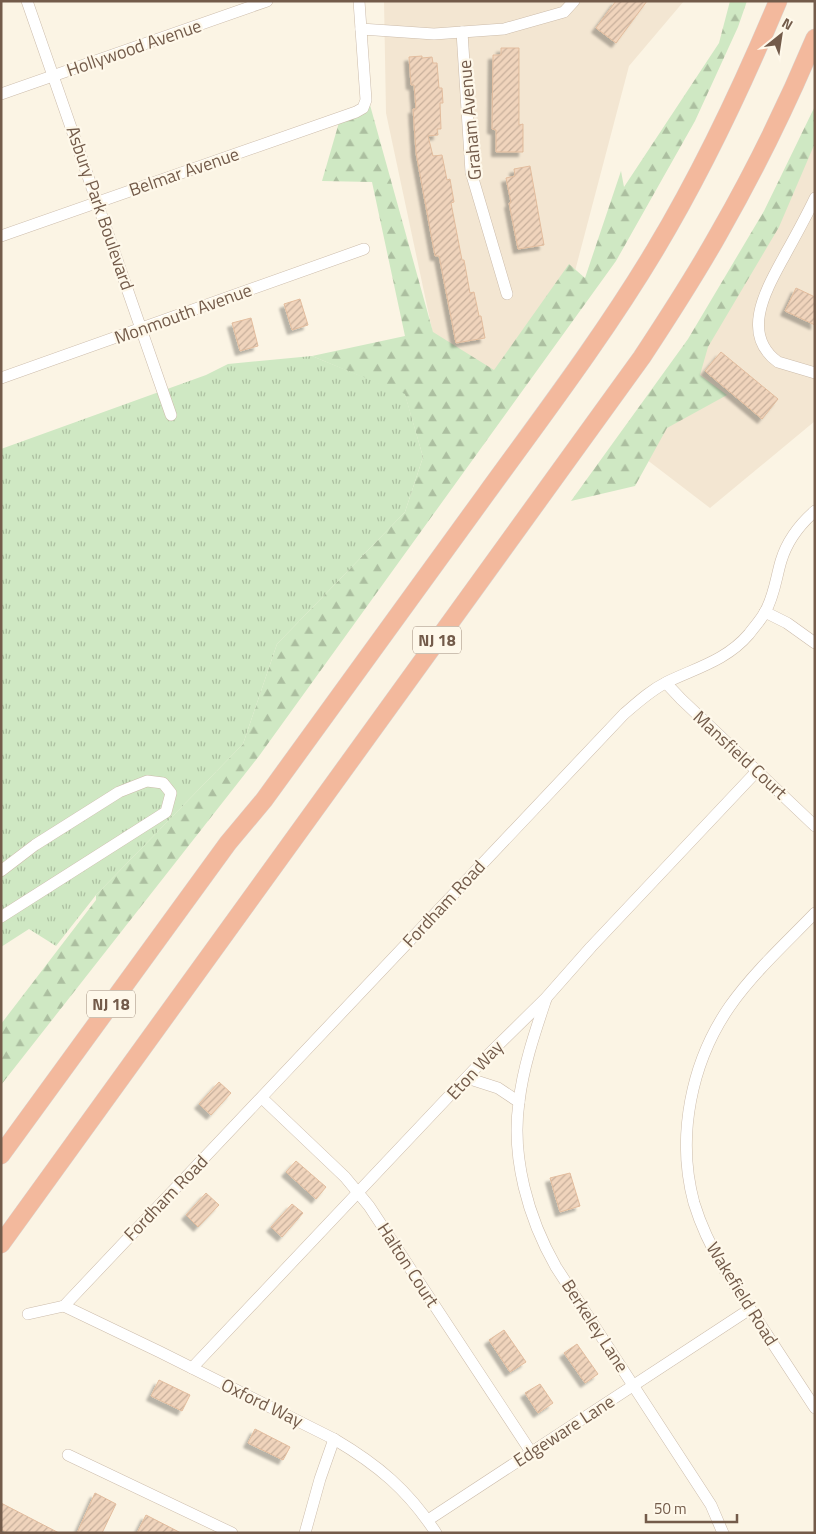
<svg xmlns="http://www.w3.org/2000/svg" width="816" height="1534" viewBox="0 0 816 1534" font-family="'Titillium Web',sans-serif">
	<defs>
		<pattern id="forest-firs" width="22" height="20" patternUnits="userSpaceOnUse" patternTransform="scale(1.25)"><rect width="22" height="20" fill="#cfe8c3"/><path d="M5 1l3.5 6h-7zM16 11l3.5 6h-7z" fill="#acbfa0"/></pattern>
		<pattern id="park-tufts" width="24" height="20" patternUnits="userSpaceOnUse" patternTransform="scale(1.25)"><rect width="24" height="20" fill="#cfe8c3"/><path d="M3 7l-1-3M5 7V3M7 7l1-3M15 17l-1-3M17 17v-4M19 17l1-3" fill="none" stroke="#acbfa0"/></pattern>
		<pattern id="building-hatch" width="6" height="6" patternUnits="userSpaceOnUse" patternTransform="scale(1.25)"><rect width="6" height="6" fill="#f0d4bc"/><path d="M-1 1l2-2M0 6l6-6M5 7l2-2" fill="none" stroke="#c7af9b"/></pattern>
		<filter id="shadow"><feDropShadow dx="-4.5" dy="4.5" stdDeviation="1" flood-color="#0004"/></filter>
	</defs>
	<rect width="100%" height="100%" fill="#fbf4e4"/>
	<g fill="#f3e6d2">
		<path d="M384,1h300l-55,65 -64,243 -58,68 -67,-10 -54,-254z"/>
		<path d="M815,116v305l-105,87 -85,-65 163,-260z"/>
	</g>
	<g fill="url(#forest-firs)">
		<path d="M730,1h17l-9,26 -43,94 -79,140 -357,495 -258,329v-61l95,-124v-5l147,-151 34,-100 128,-132 18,-55 -18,-62 -93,-39 93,-20 -33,-154 -50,-1 18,-62 30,-14 63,227 61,38 75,-106 16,14 36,-107 3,16 95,-144z"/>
		<path d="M815,106v37l-36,84 -71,120 -8,28 27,20 -60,33 -32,58 -64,15 117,-162 76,-128z"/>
	</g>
	<path fill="url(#park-tufts)" d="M312,356l93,38 18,63 -18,55 -128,132 -34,100 -147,151 -40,51 -27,-17 -28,18v-498l205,-74 22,-11z"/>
	<g fill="url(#building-hatch)" stroke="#e2bc9d" filter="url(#shadow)">
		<path d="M616,1h31l-31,42 -20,-15z"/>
		<path d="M501,48h18v77l4,-1v28h-27v-22l-4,-1 1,-74h8z"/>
		<path d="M422,56v2l10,-1 1,6h4l2,25h3l1,15h-3l1,26h-4l1,6 -10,1 5,20 9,-1 5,25 3,-1 4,23 -3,1 11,57h2l6,33 4,-1 5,24h2l4,22 -29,5 -17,-87h-4l-19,-103 -3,-44h3l-2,-24h-3l-2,-28z"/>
		<path d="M530,166l14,79 -26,4 -9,-46h2l-5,-25 9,-2 -1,-7z"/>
		<path d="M796,288l19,9v28l-30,-14z"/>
		<path d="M300,299l8,26 -16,5 -8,-26z"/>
		<path d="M251,318l7,28 -18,5 -8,-28z"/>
		<path d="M721,352l57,47 -16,20 -57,-48z"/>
		<path d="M219,1082l12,11 -20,22 -12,-11z"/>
		<path d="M296,1161l30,26 -10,12 -30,-27z"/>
		<path d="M570,1173l10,33 -20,6 -10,-34z"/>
		<path d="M206,1193l13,12 -21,22 -12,-12z"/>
		<path d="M292,1204l11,9 -21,24 -11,-10z"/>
		<path d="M504,1330l22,32 -16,10 -21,-32z"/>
		<path d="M577,1344l21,30 -13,9 -21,-30z"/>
		<path d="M159,1380l31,15 -8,16 -31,-15z"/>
		<path d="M540,1384l13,19 -15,10 -13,-20z"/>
		<path d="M255,1429l35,18 -7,13 -35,-17z"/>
		<path d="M95,1493l21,11 -14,29h-25z"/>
		<path d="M1,1503l58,30h-51l-7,-4z"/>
		<path d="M146,1515l35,18h-44z"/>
	</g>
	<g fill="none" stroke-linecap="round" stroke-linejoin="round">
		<defs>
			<g id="minor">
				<path d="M27,1l144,414"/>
				<path d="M361,29l73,5 70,-5 60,-17 10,-11"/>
				<path d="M462,32l9,140 36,122"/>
				<path d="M1,94l266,-93"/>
				<path d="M815,198c-9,19 -19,37 -29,55 -17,32 -48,80 -8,109l37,11"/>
				<path d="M1,236l355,-124 7,-4 3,-8 -7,-99"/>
				<path d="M1,378l363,-129"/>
				<path d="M765,612l22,11 28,20"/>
				<path d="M666,683l15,16 134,127"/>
				<path d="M1,871l34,-26 84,-53 28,-11 16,2 8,10 -5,19 -165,105"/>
				<path d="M815,913c-29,30 -61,59 -85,93 -39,56 -54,131 -36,197 7,23 17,44 30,66l91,139"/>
				<path d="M546,999c-11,33 -23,68 -27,103 -8,55 9,116 37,165l155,238 12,28"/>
				<path d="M467,1078l31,10 21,14"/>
				<path d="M262,1098l83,79 24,29 162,246"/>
				<path d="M64,1306l560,-592c14,-12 27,-24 43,-32 29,-14 60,-22 82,-48 5,-7 12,-14 16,-22 9,-15 11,-34 16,-51 6,-20 18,-36 34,-50"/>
				<path d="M64,1306l96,46 174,87c44,26 74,51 102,94"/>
				<path d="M28,1314l36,-8"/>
				<path d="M192,1368l293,-310 61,-60 45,-51 166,-176"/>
				<path d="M68,1455l164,78"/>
				<path d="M428,1520l322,-211"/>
				<path d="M305,1533l15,-54 14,-40"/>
			</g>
			<g id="highway">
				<path d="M1,1155l227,-312 36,-43c74,-102 148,-204 222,-306 58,-80 118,-159 169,-244 48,-80 87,-163 123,-249"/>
				<path d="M1,1244l641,-887c27,-41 53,-81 77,-124 36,-63 68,-128 96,-195"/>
			</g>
		</defs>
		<use href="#minor" stroke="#ccbcab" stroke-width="12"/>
		<use href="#highway" stroke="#dbd4d0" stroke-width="19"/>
		<use href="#minor" stroke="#fff" stroke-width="11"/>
		<use href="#highway" stroke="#f3b99d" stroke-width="18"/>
	</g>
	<g text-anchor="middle" stroke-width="4.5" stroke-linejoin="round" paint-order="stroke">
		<g fill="#fef8ea" stroke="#9d8a7a" stroke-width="1">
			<rect x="413" y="626.5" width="48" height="27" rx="4"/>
			<rect x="87" y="990.5" width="48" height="27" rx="4"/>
		</g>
		<g font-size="16" font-weight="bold" fill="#735b4a">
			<text x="437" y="646">NJ 18</text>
			<text x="111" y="1010">NJ 18</text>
		</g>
		<g font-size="18" fill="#735b4a" stroke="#fef8ea">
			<text transform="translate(134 48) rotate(-19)" y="6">Hollywood Avenue</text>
			<text transform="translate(470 120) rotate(-95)" y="6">Graham Avenue</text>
			<text transform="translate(184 172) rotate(-19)" y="6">Belmar Avenue</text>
			<text transform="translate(100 208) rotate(71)" y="6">Asbury Park Boulevard</text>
			<text transform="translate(183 314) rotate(-20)" y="6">Monmouth Avenue</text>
			<text transform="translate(740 755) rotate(43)" y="6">Mansfield Court</text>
			<text transform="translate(444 904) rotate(-47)" y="6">Fordham Road</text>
			<text transform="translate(475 1070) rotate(-47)" y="6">Eton Way</text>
			<text transform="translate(166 1198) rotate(-46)" y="6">Fordham Road</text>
			<text transform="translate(408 1265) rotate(57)" y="6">Halton Court</text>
			<text transform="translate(742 1294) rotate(58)" y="6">Wakefield Road</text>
			<text transform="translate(595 1326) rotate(57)" y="6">Berkeley Lane</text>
			<text transform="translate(262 1403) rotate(26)" y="6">Oxford Way</text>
			<text transform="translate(564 1431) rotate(-33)" y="6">Edgeware Lane</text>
		</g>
	</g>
	<rect width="816" height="1534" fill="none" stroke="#735b4a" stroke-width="5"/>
	<g transform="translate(781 35) rotate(30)" stroke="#fef8ea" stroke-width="4" paint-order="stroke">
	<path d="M0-4L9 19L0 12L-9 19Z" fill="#735b4a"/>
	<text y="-8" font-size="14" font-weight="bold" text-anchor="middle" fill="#735b4a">N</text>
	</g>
	<path d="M646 1514v8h91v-8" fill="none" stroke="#735b4a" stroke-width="2.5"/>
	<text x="654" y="1514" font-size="15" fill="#735b4a" stroke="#fef8ea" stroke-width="4" paint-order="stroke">50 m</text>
</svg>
